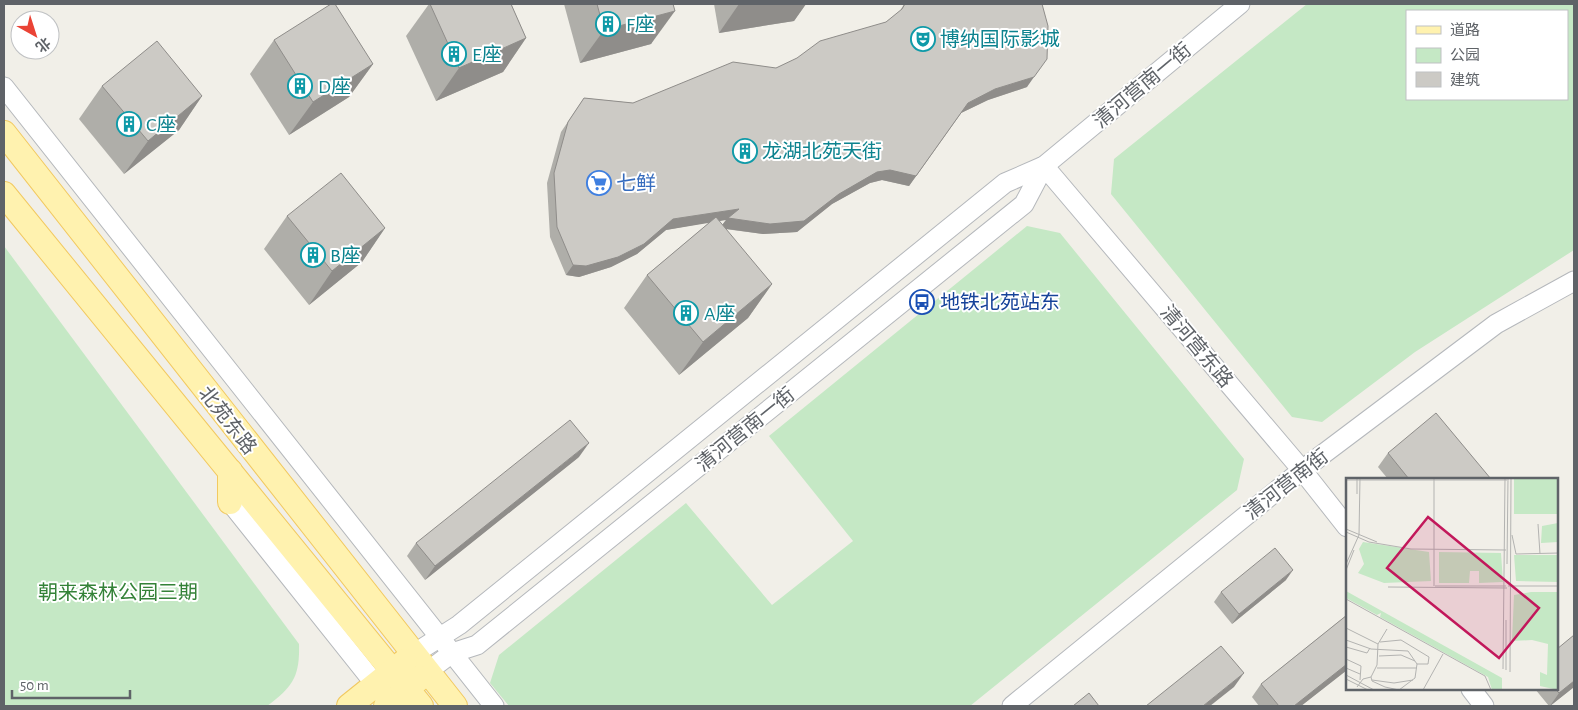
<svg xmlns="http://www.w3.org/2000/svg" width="1578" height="710" viewBox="0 0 1578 710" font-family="'Alegreya Sans','Noto Sans SC',sans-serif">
	<rect width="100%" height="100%" fill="#f1efe8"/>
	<g fill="#c5e8c5" fill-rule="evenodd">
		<path d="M1307,4h267v246l-159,102 -93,70 -30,-5 -181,-223 3,-35zM1407,11h160v88h-160z"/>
		<path d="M1027,226l33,7 184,226 -7,31 -267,216h-461l-19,-23 9,-28 187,-152 86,102 81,-64 -84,-105z"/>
		<path d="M4,246l295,398c1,32 -6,43 -32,62h-263z"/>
	</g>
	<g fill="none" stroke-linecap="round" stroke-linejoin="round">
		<defs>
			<g id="minor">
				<path d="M4,87l490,619"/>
				<path d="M1044,166l258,304 45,57"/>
				<path d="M230,502l153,192"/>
				<path d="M412,655l47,-30 546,-442 39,-17 196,-162"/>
				<path d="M427,672l25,-19 25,-8 547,-441 20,-38"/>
				<path d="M1471,689l13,17"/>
				<path d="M1012,706l290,-236 194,-146 78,-43"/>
			</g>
			<g id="major">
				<path d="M4,133l451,573"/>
				<path d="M4,194l417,512"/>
				<path d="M230,471v31"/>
				<path d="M349,706l56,-45"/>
				<path d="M386,706l34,-28"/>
			</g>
		</defs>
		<use href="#minor" stroke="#b5b8bc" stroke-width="21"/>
		<use href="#major" stroke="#f2c960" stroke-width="26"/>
		<use href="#minor" stroke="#fff" stroke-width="19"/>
		<use href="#major" stroke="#fff2af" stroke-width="24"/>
	</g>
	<g fill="#afaea9" fill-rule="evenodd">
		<path d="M429,4h82l15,34 -23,34 -67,29 -30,-65z"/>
		<path d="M564,4h109l-22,40 -71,19z"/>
		<path d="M714,4h92l-12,17 -75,12z"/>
		<path d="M904,4h138l-15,83 -39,13 -27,13 -52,73 -27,-6 -12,3 -38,21 -35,28 -34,2 -38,-5 47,55 -24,34 -69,57 -55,-67 23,-33 63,-53 -44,8 -29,24 -26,13 -32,10 -13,-2 -16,-38 -3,-54 14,-51 23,-34 49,5 143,-35 110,-46 14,-11zM722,220h4l-4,5 -3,-4z"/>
		<path d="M274,40l99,24 -24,33 -60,38 -39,-61z"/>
		<path d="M102,86l100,10 -23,34 -55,44 -45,-55z"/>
		<path d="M287,216l98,12 -23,34 -53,43 -45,-56z"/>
		<path d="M1388,453l103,26h-103l-10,-12z"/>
		<path d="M579,457l-154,123 -18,-24 9,-13z"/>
		<path d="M1286,580l-54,44 -18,-22 7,-10z"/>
		<path d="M1347,615v55l-46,36h-42l-7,-9 9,-13z"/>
		<path d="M1574,635v52l-24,19h-1l-14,-17h22z"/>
	</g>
	<g fill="#8f8d8a">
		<path d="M739,4h67l-12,17 -75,12z"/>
		<path d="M675,11l-24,33 -71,19 24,-33z"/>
		<path d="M526,38l-23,34 -67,29 23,-33z"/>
		<path d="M373,64l-24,33 -60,38 24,-33z"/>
		<path d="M1034,77l-7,10 -39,13 -27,13 -52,73 -27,-6 -12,3 -38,21 -35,28 -34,2 -43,-6 6,-8 -60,10 -29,24 -26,13 -32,10 -13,-2 7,-10 100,-46 66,-10 100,-15 129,-91 27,-14z"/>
		<path d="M202,96l-23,34 -55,44 24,-33z"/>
		<path d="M385,228l-23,34 -53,43 23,-34z"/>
		<path d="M772,284l-24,34 -69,57 24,-33z"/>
		<path d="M589,443l-10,14 -154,123 10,-14z"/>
		<path d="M1293,570l-7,10 -54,44 7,-10z"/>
		<path d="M1347,664v6l-46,36h-7z"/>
		<path d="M1244,673l-10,14 -24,19h-7z"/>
		<path d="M1574,681v6l-24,19 9,-13z"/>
	</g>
	<g fill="#cccac5" stroke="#8f8d8a">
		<path d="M331,4h4l38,60 -60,38 -39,-62z"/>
		<path d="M430,4h81l15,34 -67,30z"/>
		<path d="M597,4h76l2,7 -71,19z"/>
		<path d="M905,4h137l6,22 -1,33 -13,18 -39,12 -27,14 -52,73 -26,-6 -13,2 -38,22 -35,27 -34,3 -42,-6 11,-9 -66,10 -29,25 -26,13 -32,9 -13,-1 -16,-38 -3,-54 14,-51 16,-24 49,5 100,-41 43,6 21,-10 23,-17 66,-19 16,-13z"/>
		<path d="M157,41l45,55 -54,45 -46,-55z"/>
		<path d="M341,173l44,55 -53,43 -45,-55z"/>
		<path d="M716,217l56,67 -69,58 -56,-67z"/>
		<path d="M1436,413l55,66h-82l-21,-26z"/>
		<path d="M570,420l19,23 -154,123 -19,-23z"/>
		<path d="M1275,548l18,22 -54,44 -18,-22z"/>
		<path d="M1347,615v49l-53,42h-15l-18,-22z"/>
		<path d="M1574,635v46l-15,12 -4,-4h2v-40z"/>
		<path d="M1221,646l23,27 -41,33h-57z"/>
		<path d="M1089,693l10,13h-26z"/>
	</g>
	<defs>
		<symbol id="building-ring" viewBox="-11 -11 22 22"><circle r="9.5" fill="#fff" stroke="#0f9aa8" stroke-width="1.5"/><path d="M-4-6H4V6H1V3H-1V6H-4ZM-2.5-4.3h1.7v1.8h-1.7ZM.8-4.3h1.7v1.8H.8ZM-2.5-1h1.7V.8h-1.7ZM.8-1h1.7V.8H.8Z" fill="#0f9aa8"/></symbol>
		<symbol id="theatre-ring" viewBox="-11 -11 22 22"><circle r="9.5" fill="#fff" stroke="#0f9aa8" stroke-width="1.5"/><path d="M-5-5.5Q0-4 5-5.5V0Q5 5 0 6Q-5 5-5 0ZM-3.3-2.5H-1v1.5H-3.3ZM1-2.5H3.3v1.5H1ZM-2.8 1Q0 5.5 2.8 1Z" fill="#0f9aa8"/></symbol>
		<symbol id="supermarket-ring" viewBox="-11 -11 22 22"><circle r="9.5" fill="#fff" stroke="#3f7fe0" stroke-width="1.5"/><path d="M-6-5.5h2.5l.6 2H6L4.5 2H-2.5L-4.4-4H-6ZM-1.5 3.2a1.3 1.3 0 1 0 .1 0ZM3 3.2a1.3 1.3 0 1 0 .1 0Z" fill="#3f7fe0"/></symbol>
		<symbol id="bus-ring" viewBox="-11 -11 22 22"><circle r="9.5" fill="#fff" stroke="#1a4fb4" stroke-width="1.5"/><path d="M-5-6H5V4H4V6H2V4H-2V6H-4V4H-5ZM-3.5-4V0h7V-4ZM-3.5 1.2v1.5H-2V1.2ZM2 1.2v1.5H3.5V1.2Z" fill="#1a4fb4"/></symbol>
	</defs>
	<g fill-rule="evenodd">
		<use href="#building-ring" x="594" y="10" width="28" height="28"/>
		<use href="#theatre-ring" x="909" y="25" width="28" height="28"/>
		<use href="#building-ring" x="440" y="40" width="28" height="28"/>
		<use href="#building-ring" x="286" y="72" width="28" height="28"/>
		<use href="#building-ring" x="115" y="110" width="28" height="28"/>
		<use href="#building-ring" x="731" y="137" width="28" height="28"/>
		<use href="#supermarket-ring" x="585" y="169" width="28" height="28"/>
		<use href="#building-ring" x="299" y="241" width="28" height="28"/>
		<use href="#bus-ring" x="908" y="288" width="28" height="28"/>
		<use href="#building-ring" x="672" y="299" width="28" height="28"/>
	</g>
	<g text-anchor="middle" stroke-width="4" stroke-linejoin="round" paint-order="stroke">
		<g font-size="20" fill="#0d838f" stroke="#fff" text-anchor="start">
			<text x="626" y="31">F座</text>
			<text x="940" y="46">博纳国际影城</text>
			<text x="472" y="61">E座</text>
			<text x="318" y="93">D座</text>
			<text x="146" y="131">C座</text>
			<text x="762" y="158">龙湖北苑天街</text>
			<text x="330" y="262">B座</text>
			<text x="704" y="320">A座</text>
		</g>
		<g font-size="20" fill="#5f6368" stroke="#fff">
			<text transform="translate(1142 85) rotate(-40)" y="7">清河营南一街</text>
			<text transform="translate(1197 346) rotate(50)" y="7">清河营东路</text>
			<text transform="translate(228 420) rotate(52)" y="7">北苑东路</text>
			<text transform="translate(745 429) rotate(-39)" y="7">清河营南一街</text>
			<text transform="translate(1286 484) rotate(-38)" y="7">清河营南街</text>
		</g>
		<g font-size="20" fill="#366cbe" stroke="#fff" text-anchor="start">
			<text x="616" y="190">七鲜</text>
		</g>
		<g font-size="20" fill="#164399" stroke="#fff" text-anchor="start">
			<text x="940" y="309">地铁北苑站东</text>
		</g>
		<g font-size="20" fill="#348238" stroke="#fff">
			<text x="118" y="599">朝来森林公园三期</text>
		</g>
	</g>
	<g transform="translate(1346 478)">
		<rect width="212" height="212" fill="#f1efe8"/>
		<path d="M168,0h44v36h-44zM212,45v19l-17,1 1,-17zM17,64l66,10 2,29 -47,2 -26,-10 6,-9 -5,-15zM93,74l62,1 2,29 -24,1v-12h-9l-1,12h-30zM168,77h44v27l-42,-1zM0,113l156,87v12h-10l-4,-13 -108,-60 1,-4 -4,2 -31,-17zM185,114h27v98l-18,-4v-14l7,3 1,-31 -16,-4 -20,1 2,-46z" fill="#c5e8c5"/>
		<path fill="none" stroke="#b3b3b1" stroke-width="1" d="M11,0v16M88,0v108M0,2h161M192,46l2,30M0,51l31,13M0,54l23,10 42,7 95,1M166,57l4,19 43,-1M0,86l13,-29 1,-57M161,86l1,-86M0,92l8,-20M89,108h71M162,108h51M42,109l119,1M0,121l139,77 6,14M0,150l32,16M0,162l25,9 37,2 9,13 -2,14 -16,12 -14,-3 -13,-6 -1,-4M34,164l21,-2 28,17 -1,7h-11M0,169l21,6 3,-5M33,178l22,-1 14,6M0,181l15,7 -1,14M0,190l14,6M31,190h40M157,191l2,-191M160,192v-50M164,194l1,-194M0,197l28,15M0,201l22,11M26,202l22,3 19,-3M11,209l6,-8 8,-2 6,-12 1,-21 9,-15M77,212l20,-36"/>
		<path fill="#c2185b" fill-opacity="0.15" stroke="#c2185b" stroke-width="2.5" d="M82,39l111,91 -40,50 -112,-90z"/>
		<rect width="212" height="212" fill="none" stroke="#5f6368" stroke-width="2.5"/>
	</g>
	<rect width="1578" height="710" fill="none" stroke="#5f6368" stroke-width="10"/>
	<rect x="1406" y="10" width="162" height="90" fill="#ffffff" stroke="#bfc1c3"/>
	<rect x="1416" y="26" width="25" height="8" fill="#fff2af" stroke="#bfc1c3"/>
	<text x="1450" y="35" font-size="15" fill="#5f6368">道路</text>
	<rect x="1416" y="48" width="25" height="15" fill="#c5e8c5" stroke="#bfc1c3"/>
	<text x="1450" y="60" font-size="15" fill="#5f6368">公园</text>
	<rect x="1416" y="72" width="25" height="15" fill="#cccac5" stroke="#bfc1c3"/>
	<text x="1450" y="85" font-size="15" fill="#5f6368">建筑</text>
	<g transform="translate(35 35) rotate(141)"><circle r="24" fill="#ffffff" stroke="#bfc1c3"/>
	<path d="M0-4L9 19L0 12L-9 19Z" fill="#ea4335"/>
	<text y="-8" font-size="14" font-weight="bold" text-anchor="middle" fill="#5f6368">北</text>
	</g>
	<path d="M12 690v8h118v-8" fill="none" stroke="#5f6368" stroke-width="2.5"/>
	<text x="20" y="690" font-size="15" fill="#5f6368" stroke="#ffffff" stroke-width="4" paint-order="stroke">50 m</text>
</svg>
